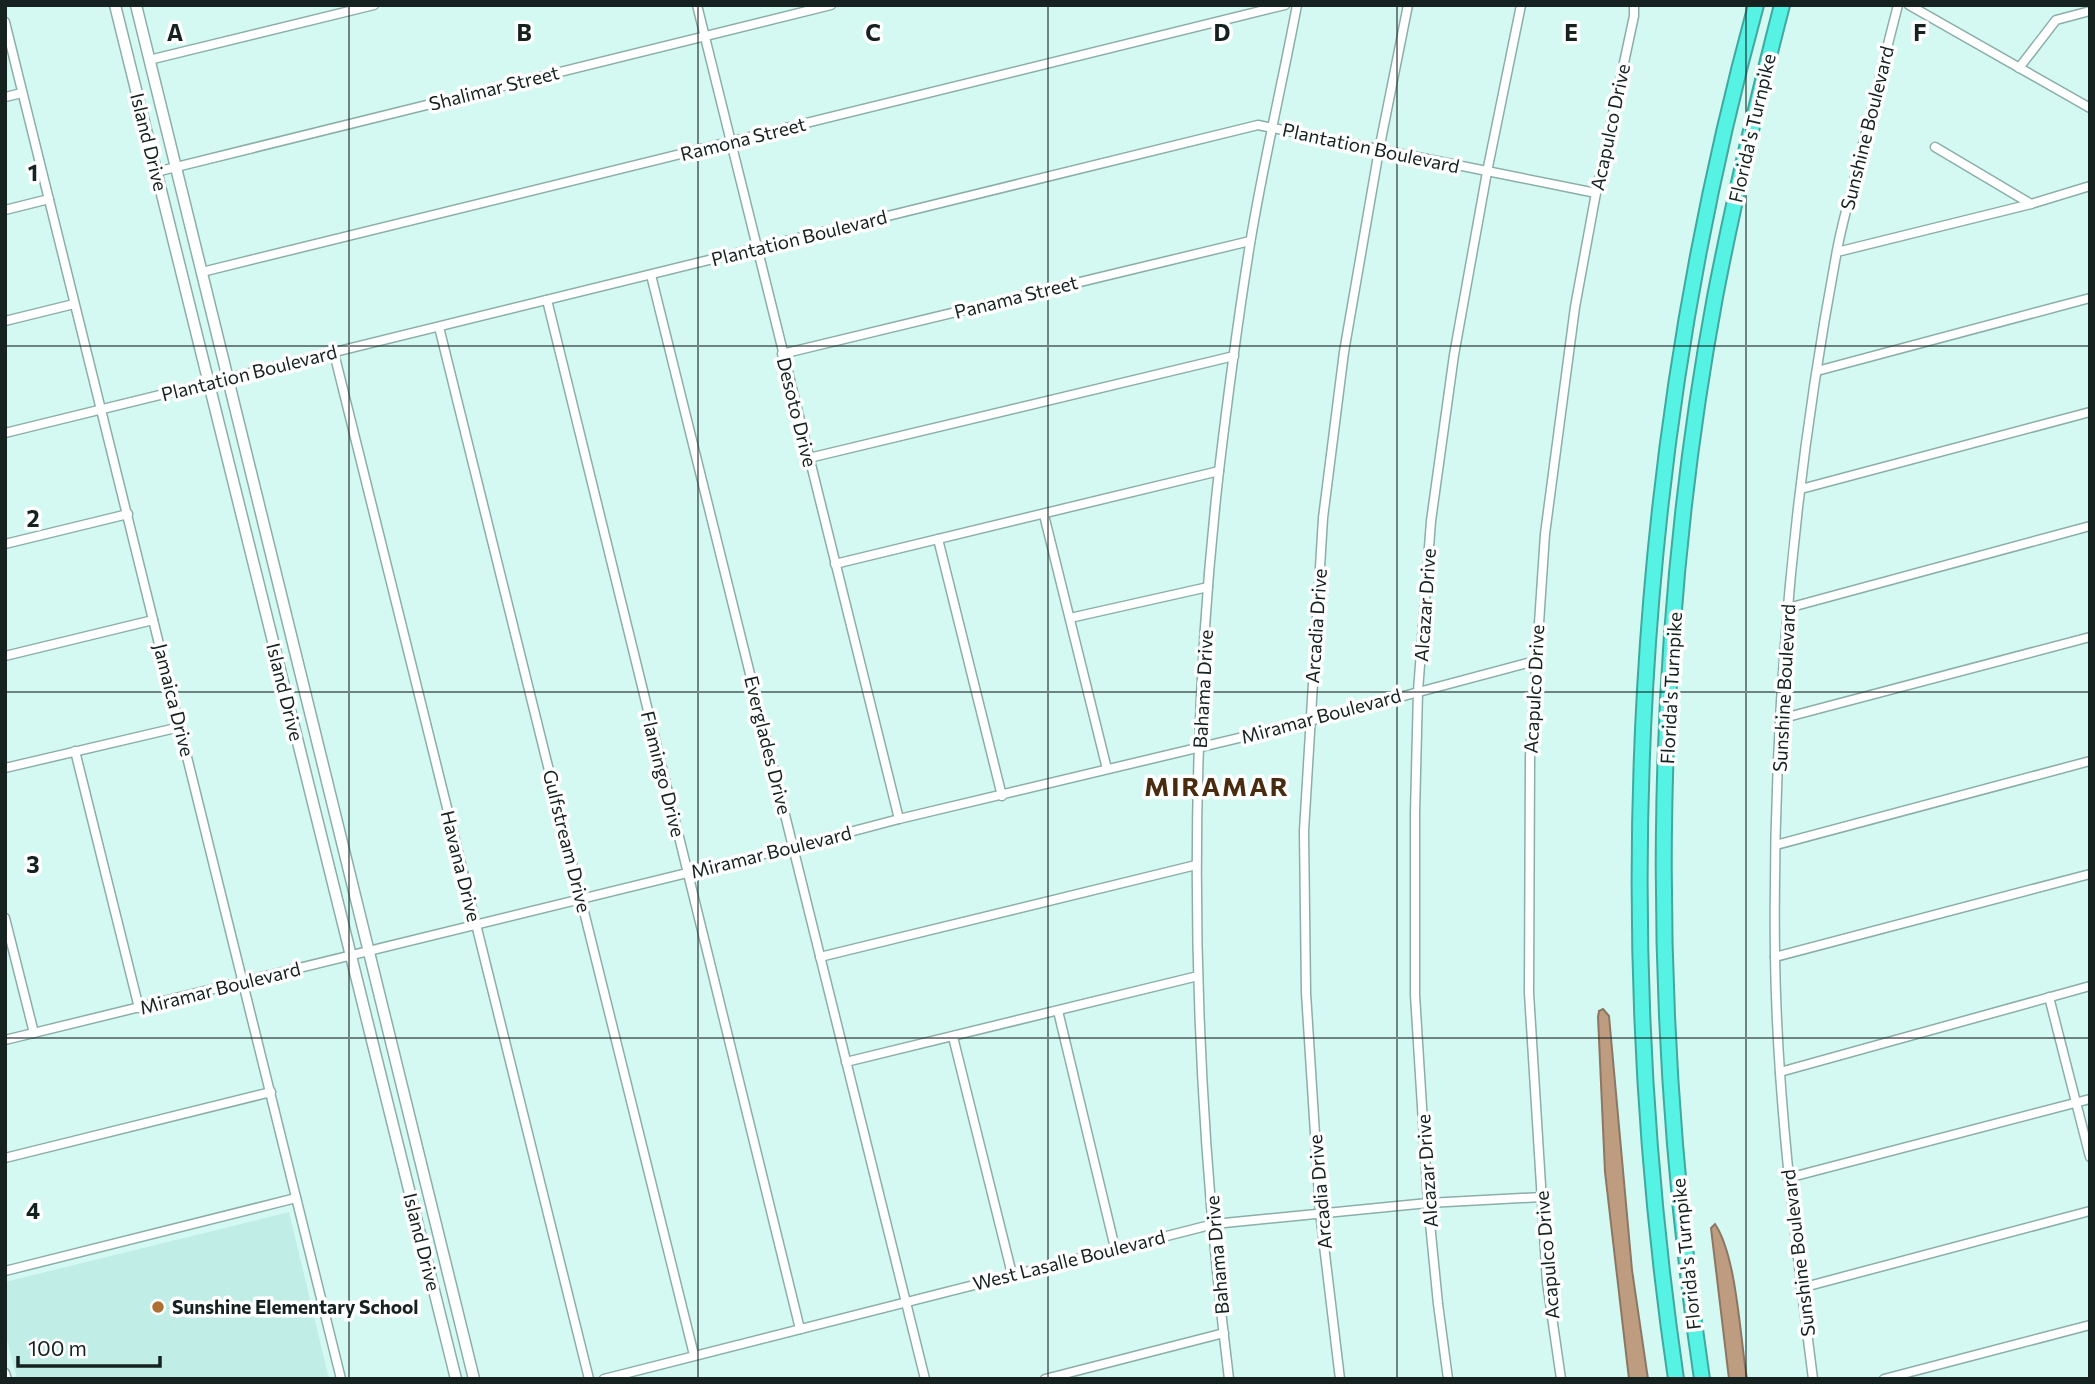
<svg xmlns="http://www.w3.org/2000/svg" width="2095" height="1384" viewBox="0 0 2095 1384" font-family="Commissioner,sans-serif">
	<rect width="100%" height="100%" fill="#d4f9f3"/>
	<path fill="#c0ede6" d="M289,1212l40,167h-312l-12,-47v-50z"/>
	<g fill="#bd9c80" stroke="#8b7763" stroke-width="2">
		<path d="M1603,1009l6,7 23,254 16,109h-19l-24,-207 -7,-155 1,-6z"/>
		<path d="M1715,1224c22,33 25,114 32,155h-18l-18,-151z"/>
	</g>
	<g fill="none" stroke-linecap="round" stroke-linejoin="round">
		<defs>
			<g id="minor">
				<path d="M697,5l202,814"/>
				<path d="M1909,5l181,103"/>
				<path d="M5,22l336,1357"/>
				<path d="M149,60l225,-55"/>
				<path d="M2019,68l37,-48 34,-9"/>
				<path d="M5,97l17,-4"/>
				<path d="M1935,147l96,57"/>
				<path d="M156,172l675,-167"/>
				<path d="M5,210l44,-11"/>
				<path d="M1837,252l194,-48 59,-18"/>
				<path d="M202,272l1083,-267"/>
				<path d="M651,275l274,1104"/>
				<path d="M547,300l253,1029"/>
				<path d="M5,321l69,-17"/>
				<path d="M439,327l255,1028"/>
				<path d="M334,353l255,1026"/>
				<path d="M782,354l468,-113"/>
				<path d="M1817,371l273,-73"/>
				<path d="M5,433l1253,-308 338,68"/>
				<path d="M809,458l425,-102"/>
				<path d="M1801,489l289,-77"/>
				<path d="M1044,515l63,254"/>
				<path d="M938,539l64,257"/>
				<path d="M5,544l123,-30"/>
				<path d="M835,564l384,-93"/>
				<path d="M1788,608l302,-82"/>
				<path d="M1070,618l138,-31"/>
				<path d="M5,656l148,-36"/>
				<path d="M1780,719l310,-82"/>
				<path d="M75,751l64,257"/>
				<path d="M5,768l175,-41"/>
				<path d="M1776,845l314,-84"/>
				<path d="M5,918l29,115"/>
				<path d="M820,957l376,-92"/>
				<path d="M1775,957l315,-83"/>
				<path d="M2049,997l41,160"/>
				<path d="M1058,1011l57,237"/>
				<path d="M953,1037l59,237"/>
				<path d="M5,1040l788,-193 106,-28 411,-98 225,-60"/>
				<path d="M846,1062l352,-86"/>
				<path d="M1780,1072l310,-86"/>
				<path d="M5,1158l266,-66"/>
				<path d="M1788,1178l302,-79"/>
				<path d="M5,1271l291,-73"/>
				<path d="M1801,1288l289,-77"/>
				<path d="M5,1373l2,6"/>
				<path d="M604,1379l610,-155 214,-21 114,-6"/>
				<path d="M1045,1379l179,-46"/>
				<path d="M1229,1379c-37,-299 -44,-608 -10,-908 9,-76 19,-152 31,-227 13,-80 32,-159 47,-239"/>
				<path d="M1340,1379l-20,-167 -14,-219 -2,-162 19,-313 21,-166 35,-202 29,-145"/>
				<path d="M1448,1379l-10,-75 -10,-101 -13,-208v-182l3,-122 13,-170 23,-166 33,-183 34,-167"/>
				<path d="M1561,1379l-14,-97 -18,-289 1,-236 15,-223 30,-227 21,-114 38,-177v-11"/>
				<path d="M1813,1379c-18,-141 -36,-281 -38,-423 -3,-235 18,-470 61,-700 5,-30 14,-59 21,-88 14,-55 27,-109 41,-163"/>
				<path d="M1884,1379l206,-54"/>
			</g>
			<g id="tertiary">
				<path d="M115,5l341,1374"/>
				<path d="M136,5l338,1374"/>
			</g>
			<g id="motorway">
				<path d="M1676,1379c-67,-457 -42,-928 80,-1374"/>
				<path d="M1702,1379c-53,-357 -53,-726 13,-1082 19,-98 42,-195 67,-292"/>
			</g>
		</defs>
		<use href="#minor" stroke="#8baea9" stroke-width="11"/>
		<use href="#tertiary" stroke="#8baea9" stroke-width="13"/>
		<use href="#motorway" stroke="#3fa99f" stroke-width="18"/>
		<use href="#minor" stroke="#fff" stroke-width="8"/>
		<use href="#tertiary" stroke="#fff" stroke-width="10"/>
		<use href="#motorway" stroke="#56f2e3" stroke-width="14"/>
	</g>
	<path fill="none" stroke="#152220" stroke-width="2" stroke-opacity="0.55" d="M349,5v1374M698,5v1374M1048,5v1374M1397,5v1374M1746,5v1374M5,346h2085M5,692h2085M5,1038h2085"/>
	<circle fill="#ae6f35" stroke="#fff" stroke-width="2.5" cx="158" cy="1307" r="7"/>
	<g text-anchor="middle" stroke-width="7" stroke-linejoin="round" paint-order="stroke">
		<g font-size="19" fill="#152220" stroke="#fff">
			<text transform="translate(494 88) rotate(-14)" y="7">Shalimar Street</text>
			<text transform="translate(1610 127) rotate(-78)" y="7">Acapulco Drive</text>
			<text transform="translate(1752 128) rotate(-77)" y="7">Florida's Turnpike</text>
			<text transform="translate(1867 128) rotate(-76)" y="7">Sunshine Boulevard</text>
			<text transform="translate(743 139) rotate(-14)" y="7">Ramona Street</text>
			<text transform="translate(149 142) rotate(76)" y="7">Island Drive</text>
			<text transform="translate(1371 148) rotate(12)" y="7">Plantation Boulevard</text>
			<text transform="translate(799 238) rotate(-14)" y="7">Plantation Boulevard</text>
			<text transform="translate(1016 297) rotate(-14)" y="7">Panama Street</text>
			<text transform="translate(249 373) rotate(-14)" y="7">Plantation Boulevard</text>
			<text transform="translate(797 412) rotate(76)" y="7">Desoto Drive</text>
			<text transform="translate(1425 605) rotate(-86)" y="7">Alcazar Drive</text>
			<text transform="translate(1316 626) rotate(-86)" y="7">Arcadia Drive</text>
			<text transform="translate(1671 688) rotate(-87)" y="7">Florida's Turnpike</text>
			<text transform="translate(1784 688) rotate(-87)" y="7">Sunshine Boulevard</text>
			<text transform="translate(1203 689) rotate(-87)" y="7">Bahama Drive</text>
			<text transform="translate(1534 689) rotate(-87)" y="7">Acapulco Drive</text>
			<text transform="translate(285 692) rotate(76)" y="7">Island Drive</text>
			<text transform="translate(174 700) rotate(76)" y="7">Jamaica Drive</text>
			<text transform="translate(1321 716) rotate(-15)" y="7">Miramar Boulevard</text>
			<text transform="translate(768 745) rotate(76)" y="7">Everglades Drive</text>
			<text transform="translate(663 774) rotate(76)" y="7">Flamingo Drive</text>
			<text transform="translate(567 841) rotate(76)" y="7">Gulfstream Drive</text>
			<text transform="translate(771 852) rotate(-14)" y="7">Miramar Boulevard</text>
			<text transform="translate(461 866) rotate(76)" y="7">Havana Drive</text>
			<text transform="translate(220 988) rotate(-14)" y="7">Miramar Boulevard</text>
			<text transform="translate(1427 1171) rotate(-94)" y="7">Alcazar Drive</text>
			<text transform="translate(1320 1192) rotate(-95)" y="7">Arcadia Drive</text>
			<text transform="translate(422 1242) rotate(76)" y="7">Island Drive</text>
			<text transform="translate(1798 1253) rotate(-97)" y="7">Sunshine Boulevard</text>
			<text transform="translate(1686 1254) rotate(-96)" y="7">Florida's Turnpike</text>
			<text transform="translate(1217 1255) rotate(-95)" y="7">Bahama Drive</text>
			<text transform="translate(1547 1255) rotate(-95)" y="7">Acapulco Drive</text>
			<text transform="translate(1069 1260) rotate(-14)" y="7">West Lasalle Boulevard</text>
		</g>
		<g font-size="19" font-weight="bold" fill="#152220" stroke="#fff" text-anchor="start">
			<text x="172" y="1314">Sunshine Elementary School</text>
		</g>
		<g font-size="26" font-weight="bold" letter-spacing="2" fill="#492b0f" stroke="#fff">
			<text x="1217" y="796">MIRAMAR</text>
		</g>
	</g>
	<g font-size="23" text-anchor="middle" font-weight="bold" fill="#152220" stroke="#fff" stroke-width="7" stroke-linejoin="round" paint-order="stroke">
		<text x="175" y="41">A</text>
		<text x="524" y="41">B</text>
		<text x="873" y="41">C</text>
		<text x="1222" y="41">D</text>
		<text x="1571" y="41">E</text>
		<text x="1920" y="41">F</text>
		<text x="33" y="181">1</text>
		<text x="33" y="527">2</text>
		<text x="33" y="873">3</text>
		<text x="33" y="1219">4</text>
	</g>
	<rect width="2095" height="1384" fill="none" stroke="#152220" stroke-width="14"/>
	<path d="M18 1356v10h142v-10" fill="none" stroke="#152220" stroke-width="3.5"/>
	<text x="28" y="1356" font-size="21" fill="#152220" stroke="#ffffff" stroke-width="5" paint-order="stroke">100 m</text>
</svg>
